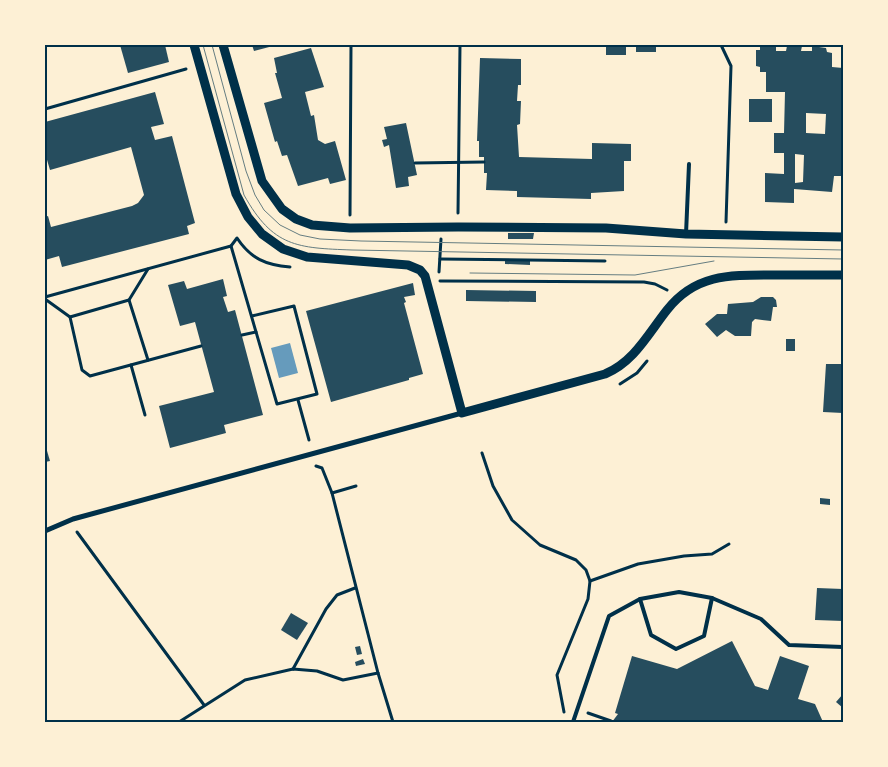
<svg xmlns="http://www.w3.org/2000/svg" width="888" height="767" viewBox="0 0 888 767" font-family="Karla,sans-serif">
	<rect width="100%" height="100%" fill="#fdf0d5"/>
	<path fill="#669bbc" d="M290,343l8,30 -19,5 -8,-30z"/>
	<g fill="#264d5e" fill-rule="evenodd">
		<path d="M120,45h45l4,17 -41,11z"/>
		<path d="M252,45h21v1l-19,5z"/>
		<rect x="606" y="45" width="20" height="10"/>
		<rect x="636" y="45" width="20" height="7"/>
		<path d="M760,45h16v6h10l1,-5h15l-1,5h11v-5l14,2 1,4 5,1v14l11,1v108h-9l-2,16 -38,-3v14l-29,-1v-29l19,1v-21h-10v-20h10l1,-41h-19v-20h-6v-5l-4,-1v-16h4zM806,113l20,1 -1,20 -19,-1zM795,154l9,1 -1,27 -8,1z"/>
		<path d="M311,48l13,39 -19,5 6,24 3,-1 4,25 7,4 10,-3 11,39 -16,4 -2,-6 -30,8 -11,-31 -5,1 -5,-15 -2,1 -11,-39 18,-5 -7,-25h2l-3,-15z"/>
		<path d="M480,58l41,1v26h-3l-1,16h4l-1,23 -3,1 2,32 73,2v-16l39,1v17h-7v30l-33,2v6l-74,-2v-6l-31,-1 1,-17h-3v-16h-5v-16h-2z"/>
		<path d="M155,92l9,32 -13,3 4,13 17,-4 23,87 -8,3 2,8 -127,33 -3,-11 -14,4v-43l3,-1 3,11 81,-21 6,-3 6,-8 -13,-48 -81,23 -5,-17v-31z"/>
		<rect x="749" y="99" width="23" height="23"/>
		<path d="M406,123l11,52 -9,2 1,9 -13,2 -7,-43 -5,2 -2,-7 5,-1 -3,-12z"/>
		<path d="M508,233h26l-1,6h-25z"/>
		<path d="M505,259h25v6l-25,-1z"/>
		<path d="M223,279l4,17 -4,1 5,15 7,-2 28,105 -39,10 2,8 -56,15 -11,-42 55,-14 -19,-70 -15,4 -12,-41 16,-4 3,8z"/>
		<path d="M413,283l2,12 -11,2 2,5 -2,1 19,71 -14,4v2l-78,22 -25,-91z"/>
		<path d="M466,290l70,1v11l-70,-1z"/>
		<path d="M761,297h12l3,3 1,7h-4l-2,14 -16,-2 -3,3 -1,14h-16l-9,-6 -9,7 -12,-13 12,-10h10l1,-10 25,-2z"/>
		<rect x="786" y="339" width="9" height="12"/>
		<path d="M826,364h17v49l-20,-1z"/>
		<path d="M45,444l5,17 -5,1z"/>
		<path d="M820,498l10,1v6l-10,-1z"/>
		<path d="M817,588l26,1v32l-28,-1z"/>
		<path d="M291,613l17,10 -11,17 -16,-10z"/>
		<path d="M732,641l23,45 13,4 12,-34 29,10 -11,33 17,5 8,18h-211l6,-8 -3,-1 17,-57 45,13z"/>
		<path d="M360,646l2,8 -5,1 -2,-8z"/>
		<path d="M363,659l2,5 -9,2 -1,-4z"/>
		<path d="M843,694v14l-7,-6z"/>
	</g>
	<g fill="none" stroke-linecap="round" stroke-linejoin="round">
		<g stroke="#003049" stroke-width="3">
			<path d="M721,45l10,21 -5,156"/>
			<path d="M45,109l141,-40"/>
			<path d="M415,163l69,-1"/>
			<path d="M458,213l2,-168"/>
			<path d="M350,215l1,-170"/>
			<path d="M231,246l46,158 40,-10 -23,-88 -42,10"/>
			<path d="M440,259l165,2"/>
			<path d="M439,272l2,-33"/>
			<path d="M440,281l204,1 11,2 12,6"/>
			<path d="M45,297l186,-51 6,-8c14,21 29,27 53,29"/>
			<path d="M45,299l25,18 12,53 8,6 111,-30"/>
			<path d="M129,300l19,60"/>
			<path d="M70,317l59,-17 19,-31"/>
			<path d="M242,335l14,-3"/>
			<path d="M131,365l14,50"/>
			<path d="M620,384l17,-11 10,-12"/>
			<path d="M298,400l11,40"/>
			<path d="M482,453l11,33 19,34 28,25 36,15 10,10 4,11 -2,18 -31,76 7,37"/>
			<path d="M316,466l6,2 10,25 46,180 15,49"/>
			<path d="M332,493l24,-7"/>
			<path d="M77,532l127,173"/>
			<path d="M590,581l48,-17 46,-8 28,-2 17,-10"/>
			<path d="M293,669l33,-60 11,-14 18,-7"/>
			<path d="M588,713l23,8"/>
			<path d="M179,722l66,-42 48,-11 24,2 26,9 35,-7"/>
		</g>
		<g stroke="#003049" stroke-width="4">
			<path d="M686,234l3,-70"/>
			<path d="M640,599l11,36 25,14 28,-13 8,-38"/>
			<path d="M573,722l36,-106 31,-17 39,-7 33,6 49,21 28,26 54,2"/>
		</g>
		<path stroke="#003049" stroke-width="5" d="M45,531l28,-12 389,-106"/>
		<g stroke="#003049" stroke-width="9">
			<path d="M194,45l42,149 12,23 14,17 21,15 24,8 101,8 12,5 5,6 37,137 143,-39c29,-12 43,-40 62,-64 29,-37 65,-35 107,-35 23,0 46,0 69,0"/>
			<path d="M223,45l39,136 20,28 14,10 16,6 38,3 108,-1 148,1 80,6 157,3"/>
		</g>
		<g stroke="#657d81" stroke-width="1">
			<path d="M203,45l41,150c29,52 53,53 108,55l491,9"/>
			<path d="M212,45l34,126 9,24 9,15 16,15 20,10 20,4 41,2 482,9"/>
			<path d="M470,273l165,2 79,-14"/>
		</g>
	</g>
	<rect width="888" height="767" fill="none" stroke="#fdf0d5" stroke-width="92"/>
	<rect x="46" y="46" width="796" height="675" fill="none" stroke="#003049" stroke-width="2"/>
</svg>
